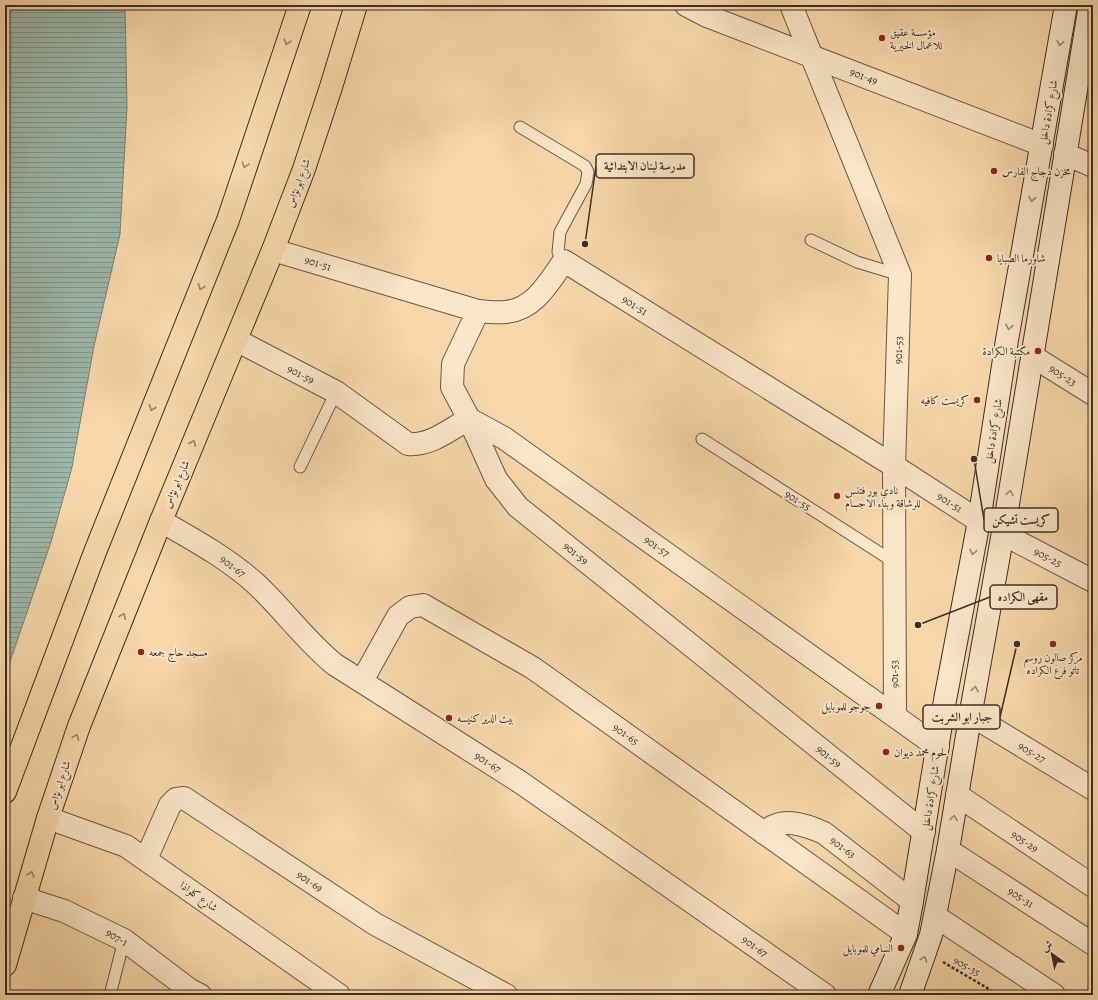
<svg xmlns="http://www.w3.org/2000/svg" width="1098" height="1000" viewBox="0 0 1098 1000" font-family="Alegreya,Amiri,serif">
	<defs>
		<pattern id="water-rules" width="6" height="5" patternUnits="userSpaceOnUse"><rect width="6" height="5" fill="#9db9ac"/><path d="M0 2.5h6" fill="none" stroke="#81978c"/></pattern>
	</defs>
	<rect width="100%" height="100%" fill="#f8d8aa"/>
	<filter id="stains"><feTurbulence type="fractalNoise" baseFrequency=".005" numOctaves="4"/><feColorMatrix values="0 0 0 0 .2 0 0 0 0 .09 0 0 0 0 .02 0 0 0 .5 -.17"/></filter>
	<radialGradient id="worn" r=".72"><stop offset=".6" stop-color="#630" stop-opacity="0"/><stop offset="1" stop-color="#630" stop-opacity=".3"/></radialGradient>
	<path fill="url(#water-rules)" stroke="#778176" d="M5,5h120l2,102 -7,127 -26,112 -22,121 -21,75 -46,134z"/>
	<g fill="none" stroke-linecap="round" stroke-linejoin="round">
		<defs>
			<g id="lane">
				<path d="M520,127l65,39 3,6 -2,12 -26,48 -2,20 6,9"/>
				<path d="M811,240l46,22 43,13"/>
				<path d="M702,439l192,123"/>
				<path d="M300,467l36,-75"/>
				<path d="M110,995l14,-55"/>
			</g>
			<g id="street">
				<path d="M686,5l21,11 335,129"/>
				<path d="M791,5l109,270 -6,191 1,249"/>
				<path d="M1065,154l28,12"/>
				<path d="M273,250l205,61c9,1 19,2 28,1 29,-3 43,-30 58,-51l330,205 85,55"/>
				<path d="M478,311l-25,53 -1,23 17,32 35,19 434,309"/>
				<path d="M236,340l100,52 72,52c23,2 42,-15 61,-25l27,60 22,28 406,325"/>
				<path d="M1032,356l61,38"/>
				<path d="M161,521c33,19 66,37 94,62 28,26 50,57 79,81l186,118 305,213"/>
				<path d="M1003,534l90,47"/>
				<path d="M362,681l36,-65 12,-9 13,-2 110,63 373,266"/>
				<path d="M971,715l122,74"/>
				<path d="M957,795l136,91"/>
				<path d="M48,818l78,28 213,149"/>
				<path d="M764,833c17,-17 40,-9 60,0l88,68"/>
				<path d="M948,850l145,94"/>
				<path d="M146,859l24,-54 6,-6 8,-1 191,126 131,71"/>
				<path d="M24,898l40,13 60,29 66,50 10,5"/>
				<path d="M935,916l119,79"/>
			</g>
			<g id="secondary">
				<path d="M879,995l27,-61 6,-33 33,-201 34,-179 28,-181 59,-335"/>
				<path d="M910,995l21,-60 17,-85 24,-144 35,-196 83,-505"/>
			</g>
			<g id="primary">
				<path d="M5,792l90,-240 133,-332 72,-215"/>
				<path d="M5,965l43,-147 31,-92 82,-205 112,-271 31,-81 27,-82 25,-82"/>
			</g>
		</defs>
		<use href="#lane" stroke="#6d5846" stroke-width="13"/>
		<use href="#street" stroke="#6d5846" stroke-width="24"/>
		<use href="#secondary" stroke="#3f2d25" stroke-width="24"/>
		<use href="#primary" stroke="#3f2d25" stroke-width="24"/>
		<path stroke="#3f2d25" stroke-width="2.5" stroke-dasharray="3 2" stroke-linecap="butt" d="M943,962l56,33"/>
		<use href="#lane" stroke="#fae6c8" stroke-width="11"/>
		<use href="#street" stroke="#fae6c8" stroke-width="22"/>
		<use href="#secondary" stroke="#fae6c8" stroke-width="22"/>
		<use href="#primary" stroke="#f8d8aa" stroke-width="22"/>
	</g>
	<defs><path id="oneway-chevron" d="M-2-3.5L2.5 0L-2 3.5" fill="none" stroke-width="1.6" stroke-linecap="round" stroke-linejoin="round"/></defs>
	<g stroke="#9c8268">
		<use href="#oneway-chevron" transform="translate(287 42) rotate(109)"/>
		<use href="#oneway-chevron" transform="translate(245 165) rotate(108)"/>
		<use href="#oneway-chevron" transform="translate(201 287) rotate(112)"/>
		<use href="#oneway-chevron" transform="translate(152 408) rotate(112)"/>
		<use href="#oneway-chevron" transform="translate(193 443) rotate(-67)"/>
		<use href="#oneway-chevron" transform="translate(123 616) rotate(-68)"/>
		<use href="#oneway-chevron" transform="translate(76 737) rotate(-70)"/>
		<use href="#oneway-chevron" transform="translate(31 874) rotate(-73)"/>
	</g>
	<g stroke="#9c8a76">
		<use href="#oneway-chevron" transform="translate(1060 43) rotate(100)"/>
		<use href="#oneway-chevron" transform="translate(1032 199) rotate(100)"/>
		<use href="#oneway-chevron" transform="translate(1009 327) rotate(100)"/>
		<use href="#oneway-chevron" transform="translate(1010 493) rotate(-81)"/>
		<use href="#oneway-chevron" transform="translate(973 552) rotate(101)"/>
		<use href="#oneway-chevron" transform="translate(975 689) rotate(-80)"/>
		<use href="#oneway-chevron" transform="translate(954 818) rotate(-81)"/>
		<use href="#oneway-chevron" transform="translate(924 959) rotate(-71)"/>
	</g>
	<g fill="#8f2418" stroke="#fae6c8" stroke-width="1.5">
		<circle cx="882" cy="38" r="4"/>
		<circle cx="994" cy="171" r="4"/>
		<circle cx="989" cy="258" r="4"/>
		<circle cx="1038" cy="351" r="4"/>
		<circle cx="977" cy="400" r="4"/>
		<circle cx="837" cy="496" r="4"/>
		<circle cx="1053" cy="644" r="4"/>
		<circle cx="141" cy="652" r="4"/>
		<circle cx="879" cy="706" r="4"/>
		<circle cx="449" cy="718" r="4"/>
		<circle cx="886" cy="752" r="4"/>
		<circle cx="901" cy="948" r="4"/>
	</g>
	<g text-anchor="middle" stroke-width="4" stroke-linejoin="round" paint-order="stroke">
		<g font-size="11" fill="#3f2d25" stroke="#fae6c8" text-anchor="start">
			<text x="890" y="36">مؤسسة عقيق<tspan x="890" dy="13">للاعمال الخيرية</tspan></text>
			<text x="1002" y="175">مخزن دجاج الفارس</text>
			<text x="997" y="262">شاورما الصبايا</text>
			<text x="1030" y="355" text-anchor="end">مكتبة الكرادة</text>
			<text x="969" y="404" text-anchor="end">كريست كافيه</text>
			<text x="845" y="494">نادي بور فتنس<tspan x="845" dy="13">للرشاقة وبناء الاجسام</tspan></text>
			<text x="149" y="656">مسجد حاج جمعه</text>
			<text x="1053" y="661" text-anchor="middle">مركز صالون روسم<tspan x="1053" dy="13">تاتو فرع الكراده</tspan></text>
			<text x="871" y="710" text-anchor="end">جوجو للموبايل</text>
			<text x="457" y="722">بيت الدير كنيسه</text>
			<text x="894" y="756">لحوم محمد ديوان</text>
			<text x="893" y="952" text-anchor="end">السامي للموبايل</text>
		</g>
		<g font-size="11" fill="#3f2d25" stroke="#fae6c8">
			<text transform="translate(864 76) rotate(21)" y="4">901-49</text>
			<text transform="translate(1048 112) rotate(-80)" y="4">شارع كرادة داخل</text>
			<text transform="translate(298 183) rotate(-70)" y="4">شارع ابو نؤاس</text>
			<text transform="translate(318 263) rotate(17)" y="4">901-51</text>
			<text transform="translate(635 305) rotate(32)" y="4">901-51</text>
			<text transform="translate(898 350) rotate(-88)" y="4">901-53</text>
			<text transform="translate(301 374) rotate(27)" y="4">901-59</text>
			<text transform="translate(1063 375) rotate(33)" y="4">905-23</text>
			<text transform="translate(993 431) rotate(-81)" y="4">شارع كرادة داخل</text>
			<text transform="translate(176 484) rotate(-67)" y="4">شارع ابو نؤاس</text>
			<text transform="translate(798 500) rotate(33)" y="4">901-55</text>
			<text transform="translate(950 502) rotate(33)" y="4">901-51</text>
			<text transform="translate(657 546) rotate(35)" y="4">901-57</text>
			<text transform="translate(576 553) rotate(39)" y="4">901-59</text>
			<text transform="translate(1048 557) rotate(27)" y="4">905-25</text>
			<text transform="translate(233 566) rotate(37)" y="4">901-67</text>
			<text transform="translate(894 674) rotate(-90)" y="4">901-53</text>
			<text transform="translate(626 734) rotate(35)" y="4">901-65</text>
			<text transform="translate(1032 752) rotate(31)" y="4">905-27</text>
			<text transform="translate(829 756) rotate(39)" y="4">901-59</text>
			<text transform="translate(488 762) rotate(33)" y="4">901-67</text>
			<text transform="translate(59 785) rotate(-72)" y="4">شارع ابو نؤاس</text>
			<text transform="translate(930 798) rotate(-81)" y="4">شارع كرادة داخل</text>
			<text transform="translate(1025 841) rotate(34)" y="4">905-29</text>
			<text transform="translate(843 847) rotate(37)" y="4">901-63</text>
			<text transform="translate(310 881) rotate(34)" y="4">901-69</text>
			<text transform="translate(199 896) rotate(35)" y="4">شارع كلواذا</text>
			<text transform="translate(1021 897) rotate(33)" y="4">905-31</text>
			<text transform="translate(117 937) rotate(31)" y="4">907-1</text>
			<text transform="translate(755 946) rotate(35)" y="4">901-67</text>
			<text transform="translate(967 966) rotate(30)" y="4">905-35</text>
		</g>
	</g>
	<path fill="none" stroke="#3f2d25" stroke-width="1.5" d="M585 244L596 166M974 459L984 520M918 625L990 597M1017 644L1000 717"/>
	<g fill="#3f2d25" stroke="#fae6c8" stroke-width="1.5">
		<circle cx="585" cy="244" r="4"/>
		<circle cx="974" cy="459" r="4"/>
		<circle cx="918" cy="625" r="4"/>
		<circle cx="1017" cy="644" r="4"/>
	</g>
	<g fill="#fae6c8" stroke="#3f2d25" stroke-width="1.5">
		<rect x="596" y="154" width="98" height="24" rx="4"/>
		<rect x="984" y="508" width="74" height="24" rx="4"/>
		<rect x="990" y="585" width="67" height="24" rx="4"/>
		<rect x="923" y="705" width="77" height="24" rx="4"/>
	</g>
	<g font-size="12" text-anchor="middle" font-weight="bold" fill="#3f2d25">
		<text x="645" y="170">مدرسة لبنان الابتدائية</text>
		<text x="1021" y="524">كريست تشيكن</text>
		<text x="1023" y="601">مقهى الكراده</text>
		<text x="962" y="721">جبار ابو الشربت</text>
	</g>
	<rect width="1098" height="1000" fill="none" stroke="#f8d8aa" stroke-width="20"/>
	<rect x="6" y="6" width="1086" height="988" fill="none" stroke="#3f2d25" stroke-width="2"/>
	<rect x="10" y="10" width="1078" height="980" fill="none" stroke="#3f2d25"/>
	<g transform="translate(1052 954) rotate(327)" stroke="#fae6c8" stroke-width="3" paint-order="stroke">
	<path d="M0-3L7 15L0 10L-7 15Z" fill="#3f2d25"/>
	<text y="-6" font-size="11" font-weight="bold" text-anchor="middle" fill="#3f2d25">ش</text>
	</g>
	<rect width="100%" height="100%" filter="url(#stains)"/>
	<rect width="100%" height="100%" fill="url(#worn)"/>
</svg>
